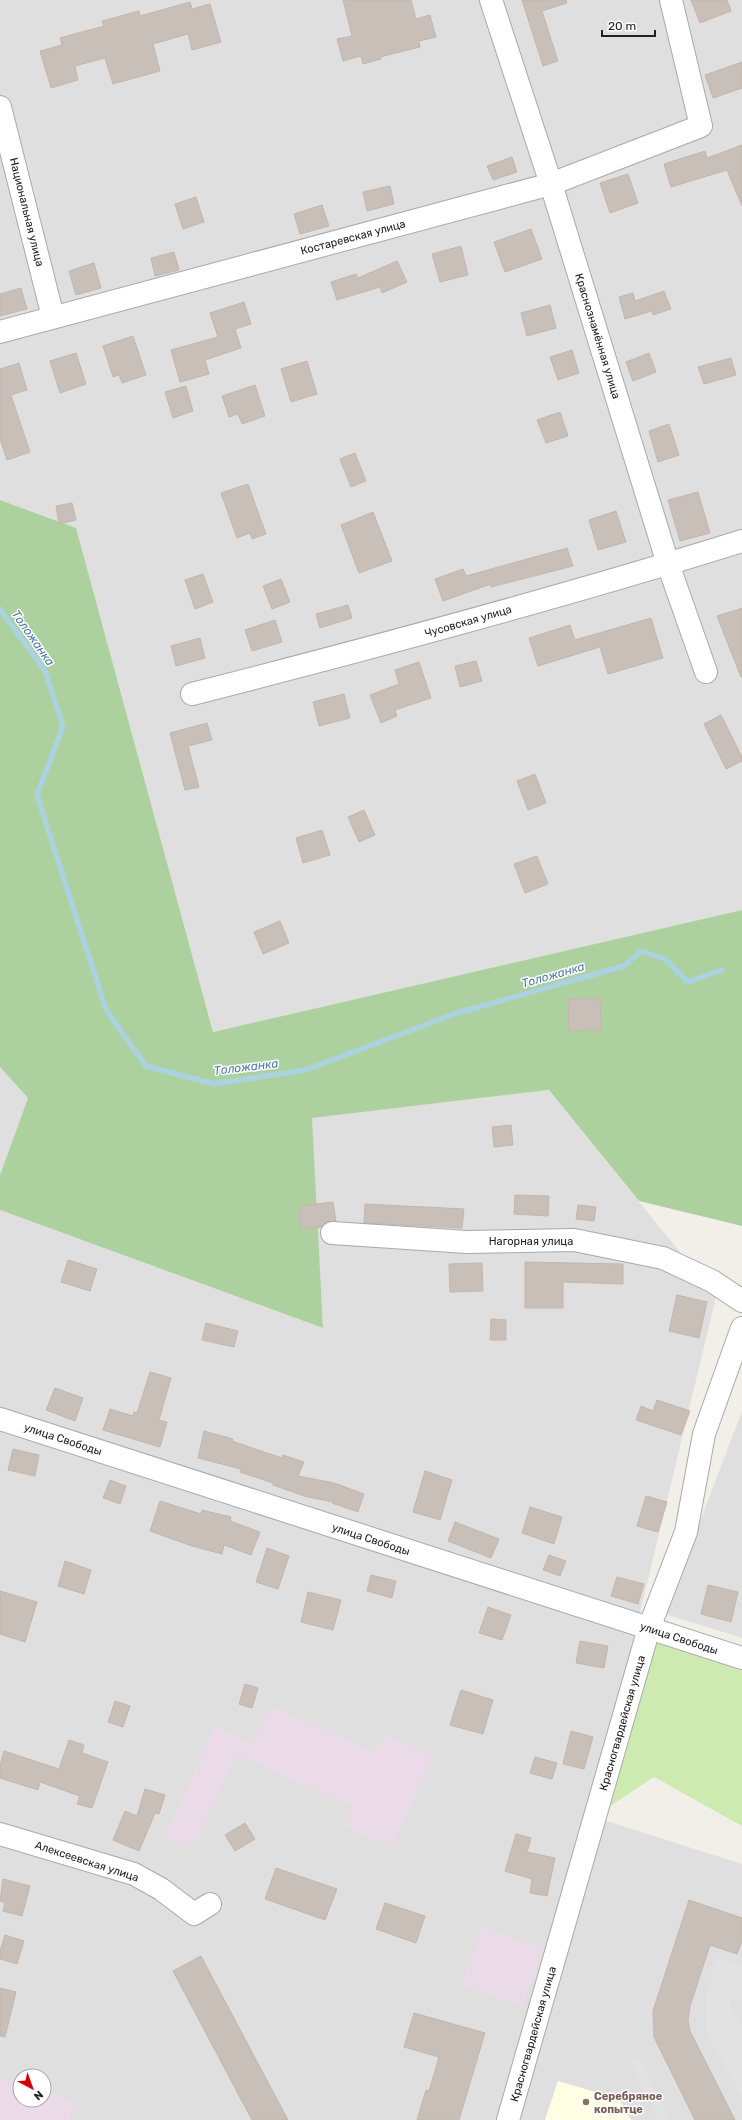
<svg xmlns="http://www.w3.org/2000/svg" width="742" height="2120" viewBox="0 0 742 2120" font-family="Rubik,sans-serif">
	<rect width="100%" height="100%" fill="#f2efe9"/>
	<g fill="#e0dfdf" fill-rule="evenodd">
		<path d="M0,0h742v910l-529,122 -137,-504 -76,-28z"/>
		<path d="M0,1067l28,31 -28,77z"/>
		<path d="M549,1090l167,207 -125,519 151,48v256h-742v-910l323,118 -12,-210zM20,2076h24v24h-24z"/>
		<path d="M742,1411v227l-77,-24z"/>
	</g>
	<g fill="#ebdbe8">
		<path d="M271,1706l104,47 9,-19 49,22 -41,91 -48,-21 9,-19 -117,-53 -43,94 -27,-12 49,-109 38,17z"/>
		<path d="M483,1927l60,22 -21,58 -60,-22z"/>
		<path d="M0,2077l20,7v16h24v-8l31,10 -6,18h-69z"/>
	</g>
	<path fill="#ffffe5" d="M558,2081l61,18 12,21h-86z"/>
	<path fill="#cdebb0" d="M653,1642l89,29v155l-88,-49 -47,31z"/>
	<path fill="#add19e" d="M0,500l76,28 137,504 529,-122v316l-103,-25 -90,-111 -237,28 11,210 -323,-118v-35l28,-77 -28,-31z"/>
	<g fill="#e2e2e2">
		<path d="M716,1958l26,9v33l-10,-3 -1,11 11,20v70l-35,-65v-39z"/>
		<path d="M639,2056l30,64h-11l-28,-60z"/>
	</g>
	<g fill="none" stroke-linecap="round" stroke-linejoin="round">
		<path stroke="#aad3df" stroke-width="5.5" d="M0,609l45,62 18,55 -26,69 69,215 40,56 67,18 93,-14 148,-56 170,-48 17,-15 24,8 23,23 34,-12"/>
	</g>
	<g fill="#c7bfb8" stroke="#c4b6ab">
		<path d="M343,0h68l5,19 14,-4 6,22 -17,4 1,6 -40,10 1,2 -18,5 -2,-8 -18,5 -6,-22 15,-3z"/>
		<path d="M522,0h44l1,3 -25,8 16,50 -15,5z"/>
		<path d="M691,0h36l4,11 -31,12z"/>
		<path d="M190,2l2,7 18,-5 11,38 -29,8 -4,-16 -35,10 7,27 -47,13 -8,-26 -30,8 3,14 -27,8 -11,-37 22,-6 -2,-7 44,-12 -2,-5 37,-10 1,5z"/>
		<path d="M742,62v26l-29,10 -8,-23z"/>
		<path d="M742,145v61l-15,-36 -56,17 -7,-23 41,-13 2,7z"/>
		<path d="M512,157l5,15 -24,8 -6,-14z"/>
		<path d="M628,174l10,29 -28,10 -10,-30z"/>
		<path d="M390,186l4,18 -27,7 -4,-19z"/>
		<path d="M196,197l8,25 -21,7 -8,-25z"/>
		<path d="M322,205l7,21 -29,8 -6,-20z"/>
		<path d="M531,229l11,30 -37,13 -11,-30z"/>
		<path d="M461,246l7,29 -28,7 -8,-28z"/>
		<path d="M174,252l5,18 -24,6 -4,-18z"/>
		<path d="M397,261l10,21 -25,11 -2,-6 -43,13 -6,-18 25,-8 2,4z"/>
		<path d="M94,263l7,25 -25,7 -7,-24z"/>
		<path d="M21,288l6,21 -27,7v-22z"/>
		<path d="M664,291l7,18 -18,6 -1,-4 -27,8 -6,-22 14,-4 2,8z"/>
		<path d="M244,302l7,22 -16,5 6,19 -36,12 4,14 -29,8 -9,-32 47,-13 -8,-24z"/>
		<path d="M550,305l6,23 -29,8 -6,-23z"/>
		<path d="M133,336l13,39 -24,8 -3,-8 -6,2 -10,-31z"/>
		<path d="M572,350l7,23 -21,7 -8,-23z"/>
		<path d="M76,353l10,31 -26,9 -10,-32z"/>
		<path d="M649,353l7,19 -23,9 -7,-19z"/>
		<path d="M731,358l5,17 -32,9 -6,-17z"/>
		<path d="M307,361l10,33 -26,8 -10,-33z"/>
		<path d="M19,363l8,27 -16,5 19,57 -23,8 -7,-21v-70z"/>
		<path d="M255,385l10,31 -23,8 -4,-10 -9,3 -7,-21z"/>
		<path d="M186,386l7,25 -20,7 -8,-26z"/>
		<path d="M560,412l8,24 -22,7 -9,-23z"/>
		<path d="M669,424l10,31 -21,7 -9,-31z"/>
		<path d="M355,453l11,28 -15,6 -11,-28z"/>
		<path d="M248,484l18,50 -14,5 -2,-6 -13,5 -16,-45z"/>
		<path d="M698,492l12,41 -30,8 -12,-41z"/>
		<path d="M72,503l4,17 -17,4 -3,-18z"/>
		<path d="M616,511l10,31 -28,8 -9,-30z"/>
		<path d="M373,512l19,49 -33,12 -18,-48z"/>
		<path d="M567,548l6,18 -82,21v-3l-48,17 -8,-22 28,-10 3,7z"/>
		<path d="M203,574l10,28 -18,7 -10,-29z"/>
		<path d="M281,579l9,23 -18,7 -9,-23z"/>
		<path d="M348,605l4,13 -32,10 -4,-14z"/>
		<path d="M742,608v69h-1l-24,-61z"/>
		<path d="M651,618l12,40 -55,16 -8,-27 -62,19 -9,-28 41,-13 5,15z"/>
		<path d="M275,620l7,22 -30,9 -7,-21z"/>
		<path d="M200,638l5,20 -29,8 -5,-20z"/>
		<path d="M476,661l6,20 -22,6 -5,-21z"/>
		<path d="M419,662l12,36 -36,12 2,6 -16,7 -11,-28 29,-11 -4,-14z"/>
		<path d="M344,694l6,24 -31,8 -6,-24z"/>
		<path d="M721,715l21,42v4l-16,8 -22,-45z"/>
		<path d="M207,723l5,17 -24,6 11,41 -14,3 -15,-57z"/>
		<path d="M535,774l11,29 -18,7 -11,-29z"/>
		<path d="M364,810l11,25 -16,7 -11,-25z"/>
		<path d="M322,830l8,25 -27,8 -7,-25z"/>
		<path d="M537,856l11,28 -23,9 -11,-29z"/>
		<path d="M280,921l9,22 -26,11 -9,-22z"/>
		<path d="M600,998l1,32 -32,1 -1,-32z"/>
		<path d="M511,1125l2,20 -19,2 -2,-20z"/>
		<path d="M515,1195l34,1 -1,20 -34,-2z"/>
		<path d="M333,1202l3,19 -9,1 -6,5 -20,2 -2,-23z"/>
		<path d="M365,1204l99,5 -2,19 -98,-5z"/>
		<path d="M578,1205l18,2 -2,14 -18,-2z"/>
		<path d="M68,1260l29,9 -7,22 -29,-9z"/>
		<path d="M525,1262l98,2v20l-60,-2v26h-38z"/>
		<path d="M482,1263l1,28 -33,1 -1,-28z"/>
		<path d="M677,1295l30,7 -8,36 -30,-7z"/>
		<path d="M491,1319l15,1v20h-16z"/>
		<path d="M206,1323l32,8 -4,16 -32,-7z"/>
		<path d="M150,1372l21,6 -12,42 8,2 -7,25 -57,-17 7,-21 23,7 1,-4 3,1z"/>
		<path d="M55,1388l28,10 -8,23 -29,-11z"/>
		<path d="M657,1400l33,11 -9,24 -45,-15 5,-14 12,5z"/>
		<path d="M204,1431l29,8 -1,2 50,17 1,-3 21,7 -6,14 36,7 30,11 -6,18 -26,-9 1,-1 -29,-6 -31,-11v-2l-33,-11 1,-3 -43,-11z"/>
		<path d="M13,1449l26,6 -4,21 -27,-6z"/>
		<path d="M425,1471l27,9 -12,40 -27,-8z"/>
		<path d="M110,1480l16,6 -6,18 -17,-6z"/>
		<path d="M646,1496l21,6 -9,30 -21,-6z"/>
		<path d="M160,1501l41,13 1,-4 29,7 -1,4 30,11 -9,23 -27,-10 -2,9 -30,-8 -42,-15z"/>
		<path d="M530,1507l32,10 -8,27 -32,-11z"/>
		<path d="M455,1522l44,17 -8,19 -43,-17z"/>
		<path d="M267,1548l22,8 -11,33 -22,-7z"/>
		<path d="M549,1555l17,6 -6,15 -17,-6z"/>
		<path d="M65,1561l26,9 -7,24 -26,-8z"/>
		<path d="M371,1575l25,6 -4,17 -25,-7z"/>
		<path d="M617,1577l27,7 -6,20 -27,-8z"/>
		<path d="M708,1585l30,7 -7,30 -30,-8z"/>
		<path d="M0,1591l37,11 -12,40 -25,-8z"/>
		<path d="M308,1592l33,8 -8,30 -32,-8z"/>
		<path d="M488,1607l23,8 -9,25 -23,-7z"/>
		<path d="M580,1641l28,5 -4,22 -28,-5z"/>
		<path d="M245,1684l13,4 -6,20 -13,-4z"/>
		<path d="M461,1690l32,10 -10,34 -33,-9z"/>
		<path d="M115,1701l15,5 -7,21 -15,-5z"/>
		<path d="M571,1731l22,6 -9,32 -21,-5z"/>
		<path d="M69,1740l15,5 -2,8 26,9 -16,46 -15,-4 3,-8 -40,-14 -2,8 -38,-12v-13l4,-14 55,18z"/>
		<path d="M535,1757l22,6 -5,16 -22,-6z"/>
		<path d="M145,1789l20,6 -6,19 -4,-1 -16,38 -26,-11 12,-29 12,5z"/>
		<path d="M245,1823l10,16 -20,12 -10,-16z"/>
		<path d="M516,1834l15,4 -4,14 28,6 -8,38 -17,-3 2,-14 -27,-8z"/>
		<path d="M276,1868l61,21 -12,31 -60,-21z"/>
		<path d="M3,1879l27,7 -8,30 -19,-5 2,-8 -5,-2z"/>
		<path d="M689,1900l53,18v23l-5,13 -27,-9 -20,61 -2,14 2,11 45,89h-40l-41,-83 -1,-26z"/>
		<path d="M385,1903l40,13 -9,27 -40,-14z"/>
		<path d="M5,1935l19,6 -7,23 -17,-5v-8z"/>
		<path d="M201,1956l87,164h-36l-79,-149z"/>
		<path d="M0,1988l16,4 -11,45 -5,-1z"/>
		<path d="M414,2013l71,20 -26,87h-42l9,-30 3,1 10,-34 -35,-10z"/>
	</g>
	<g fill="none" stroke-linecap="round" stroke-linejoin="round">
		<defs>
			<g id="minor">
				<path d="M491,0l60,184 117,380 38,108"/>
				<path d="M0,107l53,210"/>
				<path d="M0,332l551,-148 150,-58 -30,-126"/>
				<path d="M192,694c184,-47 368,-96 550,-153"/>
				<path d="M332,1233l135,9 107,-2 89,18 49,23 30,20"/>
				<path d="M0,1419l742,239"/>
				<path d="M0,1834l134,40 27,15 33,25 16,-10"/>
				<path d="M508,2120l141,-492 37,-96 18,-98 38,-106"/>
			</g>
		</defs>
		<use href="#minor" stroke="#a9a9a9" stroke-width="24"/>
		<use href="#minor" stroke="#fff" stroke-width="22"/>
	</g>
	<circle fill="#8d6e63" stroke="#fff" stroke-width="1.5" cx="586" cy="2102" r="4"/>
	<g text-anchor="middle" stroke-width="3" stroke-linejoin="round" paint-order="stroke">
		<g font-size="11" fill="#222" stroke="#fff">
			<text transform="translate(27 212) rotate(76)" y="4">Национальная улица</text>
			<text transform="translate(353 237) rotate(-15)" y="4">Костаревская улица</text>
			<text transform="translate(598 336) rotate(73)" y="4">Краснознамённая улица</text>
			<text transform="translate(468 621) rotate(-16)" y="4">Чусовская улица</text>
			<text x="531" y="1245">Нагорная улица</text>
			<text transform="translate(63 1439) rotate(18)" y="4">улица Свободы</text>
			<text transform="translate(371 1539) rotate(18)" y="4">улица Свободы</text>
			<text transform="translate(679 1638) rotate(18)" y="4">улица Свободы</text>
			<text transform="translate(622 1723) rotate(-74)" y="4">Красногвардейская улица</text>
			<text transform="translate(87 1861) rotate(18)" y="4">Алексеевская улица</text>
			<text transform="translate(533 2034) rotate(-74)" y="4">Красногвардейская улица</text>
		</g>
		<g font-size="11" font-weight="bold" fill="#785e54" stroke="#fff" text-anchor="start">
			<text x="594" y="2100">Серебряное<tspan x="594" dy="13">копытце</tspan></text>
		</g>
		<g font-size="12" font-style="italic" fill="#4a7aab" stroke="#fff">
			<text transform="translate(33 638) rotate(55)" y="4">Толожанка</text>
			<text transform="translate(553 975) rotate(-16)" y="4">Толожанка</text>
			<text transform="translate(246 1067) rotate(-7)" y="4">Толожанка</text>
		</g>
	</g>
	<g transform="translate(32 2088) rotate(139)"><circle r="19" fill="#ffffff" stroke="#a7a7a7"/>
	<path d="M0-3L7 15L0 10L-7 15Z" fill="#d40000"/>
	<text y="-6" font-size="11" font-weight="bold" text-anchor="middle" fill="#222222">N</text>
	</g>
	<path d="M602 30v6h53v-6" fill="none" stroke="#222222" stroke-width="2"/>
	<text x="608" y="30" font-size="12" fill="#222222" stroke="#ffffff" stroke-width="3" paint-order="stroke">20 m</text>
</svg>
